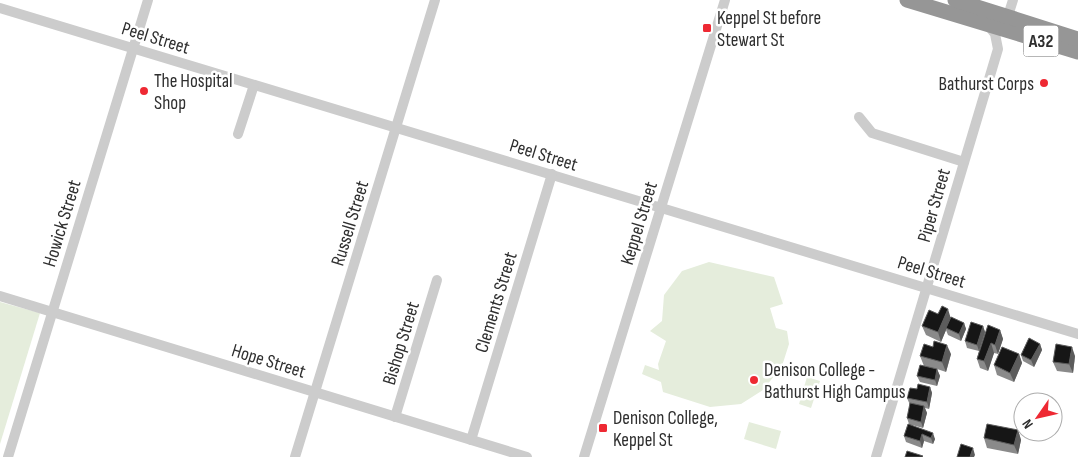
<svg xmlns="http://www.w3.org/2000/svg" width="1078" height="457" viewBox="0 0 1078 457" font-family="'Sofia Sans Condensed',sans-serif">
	<rect width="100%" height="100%" fill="#fff"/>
	<g fill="#e5eddc">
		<path d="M709,262l65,15 9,27 -13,4 6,20 11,3 2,13 -7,22 -19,24 -22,14 -31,3 -47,-15 -2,-10 -19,-8 3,-9 14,5 -1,-6 8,-23 -16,-10 12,-10 2,-26 18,-24z"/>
		<path d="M0,302l40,11 -40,131z"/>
		<path d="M807,377l13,4 -9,27 -12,-4z"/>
		<path d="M749,422l32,9 -5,18 -32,-10z"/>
	</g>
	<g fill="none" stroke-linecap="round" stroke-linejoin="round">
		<g stroke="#ccc" stroke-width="10">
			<path d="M0,8l1078,326"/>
			<path d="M1006,22l7,-22"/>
			<path d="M859,117l13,16 92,29"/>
			<path d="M238,134l16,-49"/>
			<path d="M0,296l527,161"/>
			<path d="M395,417l42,-137"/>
			<path d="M471,440l81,-266"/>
			<path d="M8,457l140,-457"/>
			<path d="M295,457l140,-457"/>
			<path d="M584,457l141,-457"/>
			<path d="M876,457l122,-408 -3,-15 -8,-10"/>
		</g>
		<g stroke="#969696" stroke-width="15">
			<path d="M907,0l171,52"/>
			<path d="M955,0l123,39"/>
		</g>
	</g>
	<g fill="#8a8a8a">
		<path d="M938,314l13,3 13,6 2,6 -5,12 -13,-6 -2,-5 -5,12 -15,-7 -4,-9z"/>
		<path d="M983,326l2,6 15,-2 3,9 -5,15 -4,-1 -6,18 -8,-3 -3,-9 2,-8 -12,-3 -2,-7z"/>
		<path d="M1040,344l2,6 -8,17 -11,-6 -2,-6z"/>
		<path d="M951,354l-5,18 -9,-3 3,7 -3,10 -17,-4 -3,-6 20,-7 -13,-3 -4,-10z"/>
		<path d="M1019,354l3,9 -8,19 -17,-7 -3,-10z"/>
		<path d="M1075,356l-2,17 -16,-2 -4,-9z"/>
		<path d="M930,387l2,6 -3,16 -4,-1 2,5 -4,15 -11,-3 23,14 -2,5 -9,-3 -2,7 -16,-6 -2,-6 5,-12 -2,-6 3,-13 -3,-7 10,-9z"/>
		<path d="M1018,430l3,10 -3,14 -31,-6 -3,-10z"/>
	</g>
	<g fill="#5c5c5c">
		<path d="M948,309l3,10 -5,9v2l-5,12 -3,-10z"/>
		<path d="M964,323l2,6 -5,12 -2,-7z"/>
		<path d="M983,326l2,6 -6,19 -2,-6z"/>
		<path d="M1000,330l3,9 -5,15 -3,-9z"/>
		<path d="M991,343l3,10 -6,18 -4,-10z"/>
		<path d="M1040,344l2,6 -8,17 -3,-7z"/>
		<path d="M947,345l4,9 -5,18 -4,-10z"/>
		<path d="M1072,347l3,9 -2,17 -4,-9z"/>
		<path d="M1019,354l3,9 -8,19 -4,-9z"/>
		<path d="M937,369l3,7 -3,10 -2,-6z"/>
		<path d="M930,387l2,6 -3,16 -2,-7z"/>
		<path d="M924,406l3,7 -4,15 -2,-6z"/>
		<path d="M1018,430l3,10 -3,14 -4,-9z"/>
		<path d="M933,433l2,6 -2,5 -2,-6z"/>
		<path d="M922,434l2,7 -2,7 -2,-7z"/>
		<path d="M973,448l2,7 -1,2h-4z"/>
	</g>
	<g fill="#161616" stroke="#5c5c5c">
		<path d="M942,306l6,3 -10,23 -16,-6 7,-16 9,4z"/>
		<path d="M951,317l13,6 -5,11 -13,-6z"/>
		<path d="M971,322l12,4 -6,19 -12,-4z"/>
		<path d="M988,325l12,5 -5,15 -4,-2 -7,18 -7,-2z"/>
		<path d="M1029,338l11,6 -9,16 -10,-5z"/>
		<path d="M934,341l13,4 -5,17 -22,-6 4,-12 9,3z"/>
		<path d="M1056,344l16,3 -3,17 -16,-2z"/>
		<path d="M1002,347l17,7 -9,19 -16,-8z"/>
		<path d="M920,365l17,4 -2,11 -18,-4z"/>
		<path d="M918,384l12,3 -3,15 -20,-4 3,-10 7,1z"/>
		<path d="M910,403l14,3 -3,16 -14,-4z"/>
		<path d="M908,424l25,9 -2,5 -9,-4 -2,7 -16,-5z"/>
		<path d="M987,424l31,6 -4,15 -30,-7z"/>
		<path d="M961,444l12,4 -3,9h-13z"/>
		<path d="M907,451l16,5 -1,1h-17z"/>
	</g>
	<g fill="#ee2933" stroke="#fff" stroke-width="2">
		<rect x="702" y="23" width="10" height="10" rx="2.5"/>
		<circle cx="1044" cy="83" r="5"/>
		<circle cx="144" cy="91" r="5"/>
		<circle cx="754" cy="380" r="5"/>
		<rect x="598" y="423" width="10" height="10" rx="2.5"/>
	</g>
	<g text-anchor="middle" stroke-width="5" stroke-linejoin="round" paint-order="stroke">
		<rect fill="#fff" stroke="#6d6d6d" stroke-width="1" x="1023.5" y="25.5" width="35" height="31" rx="4"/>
		<g font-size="18" font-weight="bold" fill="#2f2f2f">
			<text x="1041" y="47">A32</text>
		</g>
		<g font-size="19" fill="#2f2f2f" stroke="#fff" text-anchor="start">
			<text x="717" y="24">Keppel St before<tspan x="717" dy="22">Stewart St</tspan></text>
			<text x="154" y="87">The Hospital<tspan x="154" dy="22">Shop</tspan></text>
			<text x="1034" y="90" text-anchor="end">Bathurst Corps</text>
			<text x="764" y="376">Denison College -<tspan x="764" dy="22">Bathurst High Campus</tspan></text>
			<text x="613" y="424">Denison College,<tspan x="613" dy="22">Keppel St</tspan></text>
		</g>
		<g font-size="19" fill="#2f2f2f" stroke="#fff">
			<text transform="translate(156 37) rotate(17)" y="7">Peel Street</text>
			<text transform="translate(544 154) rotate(17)" y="7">Peel Street</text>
			<text transform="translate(933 205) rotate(-74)" y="7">Piper Street</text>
			<text transform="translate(61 223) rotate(-73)" y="7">Howick Street</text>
			<text transform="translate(349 223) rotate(-73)" y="7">Russell Street</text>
			<text transform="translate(638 223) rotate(-73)" y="7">Keppel Street</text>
			<text transform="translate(932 271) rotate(17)" y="7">Peel Street</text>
			<text transform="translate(495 302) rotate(-73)" y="7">Clements Street</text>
			<text transform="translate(400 343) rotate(-73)" y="7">Bishop Street</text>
			<text transform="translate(269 360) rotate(17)" y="7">Hope Street</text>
		</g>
	</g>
	<g transform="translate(1038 417) rotate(236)"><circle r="24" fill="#ffffff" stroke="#acacac"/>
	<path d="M0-4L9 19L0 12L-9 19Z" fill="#ee2933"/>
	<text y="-8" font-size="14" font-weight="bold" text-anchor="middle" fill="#2f2f2f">N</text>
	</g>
</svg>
